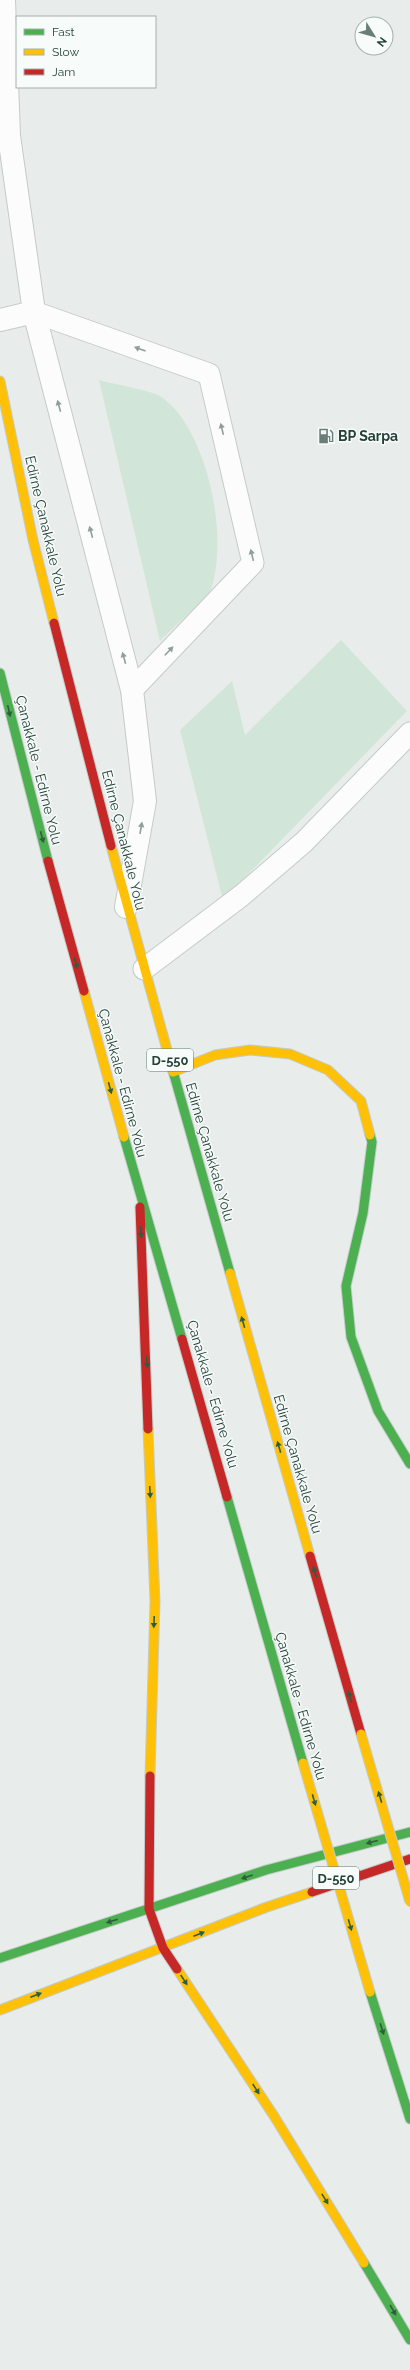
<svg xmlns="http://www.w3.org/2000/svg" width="410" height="2370" viewBox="0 0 410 2370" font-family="Raleway,sans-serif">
	<rect width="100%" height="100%" fill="#e8edeb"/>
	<g fill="#d1e6d8">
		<path d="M99,380c13,4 57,11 64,18 45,34 66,139 48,191 -4,9 -42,42 -51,52z"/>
		<path d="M341,640l66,71 -184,189 -43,-170 52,-49 13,54z"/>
	</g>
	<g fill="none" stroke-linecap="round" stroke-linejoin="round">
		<defs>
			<g id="lane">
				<path d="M34,312l175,62 44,189 -121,127"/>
				<path d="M144,969l97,-73 63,-54 106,-109"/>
			</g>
			<g id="street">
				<path d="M4,0l5,136 25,176 98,378 13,111 -19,106"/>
				<path d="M0,320l34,-8"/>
			</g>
			<g id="fast">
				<path d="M0,673l48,188"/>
				<path d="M169,1057l61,216"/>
				<path d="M370,1135l2,7 -9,71 -17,73 5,51 27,74 32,53"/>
				<path d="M124,1137l58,202"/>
				<path d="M227,1497l76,266"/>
				<path d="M0,1958l266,-88 144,-38"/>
				<path d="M370,1992l40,127"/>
				<path d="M364,2263l46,77"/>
			</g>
			<g id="slow">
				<path d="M0,381l33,159 21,83"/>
				<path d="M111,846l58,211"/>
				<path d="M84,991l40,146"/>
				<path d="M173,1072l42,-17 35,-5 40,4 38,16 33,31 9,34"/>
				<path d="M230,1273l80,283"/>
				<path d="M148,1429l7,172 -5,175"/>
				<path d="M177,1969l97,147 90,147"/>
				<path d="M0,2010l267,-103 45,-15"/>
			</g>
			<g id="jam">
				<path d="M54,623l57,223"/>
				<path d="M48,861l36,130"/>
				<path d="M140,1207l8,222"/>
				<path d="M182,1339l45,158"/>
				<path d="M310,1556l51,178"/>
				<path d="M150,1776l-1,133 14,39 14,21"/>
				<path d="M312,1892l98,-33"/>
			</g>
		</defs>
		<use href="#lane" stroke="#c5cac8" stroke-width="23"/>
		<use href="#street" stroke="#c5cac8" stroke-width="24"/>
		<use href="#fast" stroke="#c3ccc9" stroke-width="11"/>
		<use href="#slow" stroke="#c3ccc9" stroke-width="11"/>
		<use href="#jam" stroke="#c3ccc9" stroke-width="11"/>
		<use href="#lane" stroke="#fcfcfc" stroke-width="21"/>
		<use href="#street" stroke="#fcfcfc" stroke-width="22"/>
		<use href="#fast" stroke="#4caf50" stroke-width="9"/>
		<use href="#slow" stroke="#ffc107" stroke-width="9"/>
		<use href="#jam" stroke="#c62828" stroke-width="9"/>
		<defs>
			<g id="slow-bridge">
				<path d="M361,1734l49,168"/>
				<path d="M303,1763l67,229"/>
			</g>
		</defs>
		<use href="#slow-bridge" stroke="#c3ccc9" stroke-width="11" stroke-linecap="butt"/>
		<use href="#slow-bridge" stroke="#ffc107" stroke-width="9"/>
	</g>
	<defs><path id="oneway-solid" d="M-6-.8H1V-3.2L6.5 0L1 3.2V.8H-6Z"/></defs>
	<g fill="#909f9b">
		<use href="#oneway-solid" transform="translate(140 349) rotate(-160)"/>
		<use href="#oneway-solid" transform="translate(59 406) rotate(-105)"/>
		<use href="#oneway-solid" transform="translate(222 429) rotate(-103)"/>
		<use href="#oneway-solid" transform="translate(91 532) rotate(-105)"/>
		<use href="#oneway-solid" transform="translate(252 555) rotate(-103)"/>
		<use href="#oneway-solid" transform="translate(169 651) rotate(-46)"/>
		<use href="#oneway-solid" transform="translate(124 658) rotate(-105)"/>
		<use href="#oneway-solid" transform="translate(141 828) rotate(-80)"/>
	</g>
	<g fill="#2e5d40">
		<use href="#oneway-solid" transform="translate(9 711) rotate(77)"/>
		<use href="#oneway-solid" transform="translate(42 837) rotate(75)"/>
		<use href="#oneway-solid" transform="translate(76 963) rotate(75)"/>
		<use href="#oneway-solid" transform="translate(110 1088) rotate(75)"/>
		<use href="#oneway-solid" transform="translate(141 1232) rotate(87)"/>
		<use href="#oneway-solid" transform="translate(243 1322) rotate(-106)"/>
		<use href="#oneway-solid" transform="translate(147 1362) rotate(87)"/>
		<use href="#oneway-solid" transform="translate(279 1447) rotate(-106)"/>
		<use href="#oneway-solid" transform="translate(150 1492) rotate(87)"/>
		<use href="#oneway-solid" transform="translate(315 1572) rotate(-106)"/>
		<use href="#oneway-solid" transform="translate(154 1622) rotate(92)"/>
		<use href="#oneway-solid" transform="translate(350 1697) rotate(-106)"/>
		<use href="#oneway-solid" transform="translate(380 1797) rotate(-106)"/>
		<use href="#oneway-solid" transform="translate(314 1800) rotate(74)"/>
		<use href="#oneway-solid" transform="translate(372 1842) rotate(165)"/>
		<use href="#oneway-solid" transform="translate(247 1877) rotate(161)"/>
		<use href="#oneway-solid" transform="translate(112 1921) rotate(163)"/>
		<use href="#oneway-solid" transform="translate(350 1925) rotate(74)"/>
		<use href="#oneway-solid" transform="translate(199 1934) rotate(-21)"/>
		<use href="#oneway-solid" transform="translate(184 1980) rotate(57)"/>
		<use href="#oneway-solid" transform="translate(36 1995) rotate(-21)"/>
		<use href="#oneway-solid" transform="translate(382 2029) rotate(72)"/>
		<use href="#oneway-solid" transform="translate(256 2089) rotate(57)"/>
		<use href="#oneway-solid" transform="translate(325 2199) rotate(58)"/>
		<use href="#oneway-solid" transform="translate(393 2310) rotate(60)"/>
	</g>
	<defs>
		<symbol id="fuel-bare" viewBox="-9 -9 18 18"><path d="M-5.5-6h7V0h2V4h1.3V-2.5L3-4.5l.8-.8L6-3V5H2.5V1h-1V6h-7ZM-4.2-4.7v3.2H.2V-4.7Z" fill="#697e78" stroke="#f7fbf9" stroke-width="2.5" paint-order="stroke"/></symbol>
	</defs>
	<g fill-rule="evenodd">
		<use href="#fuel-bare" x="315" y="425" width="22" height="22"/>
	</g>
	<g text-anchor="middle" stroke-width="3" stroke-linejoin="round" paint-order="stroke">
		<g fill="#f7fbf9" stroke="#637a73" stroke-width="1">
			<rect x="147" y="1049" width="46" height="22" rx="3"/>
			<rect x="313" y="1867" width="46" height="22" rx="3"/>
		</g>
		<g font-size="13" font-weight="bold" fill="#24423a">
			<text x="170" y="1065">D-550</text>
			<text x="336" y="1883">D-550</text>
		</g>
		<g font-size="14" font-weight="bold" fill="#24423a" stroke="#f7fbf9" text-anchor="start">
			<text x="338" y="441">BP Sarpa</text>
		</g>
		<g font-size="14" fill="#24423a" stroke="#f7fbf9">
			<text transform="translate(46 526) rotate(77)" y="5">Edirne Çanakkale Yolu</text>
			<text transform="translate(39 770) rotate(76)" y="5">Çanakkale - Edirne Yolu</text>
			<text transform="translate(124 840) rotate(76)" y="5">Edirne Çanakkale Yolu</text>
			<text transform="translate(123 1083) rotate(75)" y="5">Çanakkale - Edirne Yolu</text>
			<text transform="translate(210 1152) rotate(74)" y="5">Edirne Çanakkale Yolu</text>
			<text transform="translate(213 1394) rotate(74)" y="5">Çanakkale - Edirne Yolu</text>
			<text transform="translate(298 1464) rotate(74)" y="5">Edirne Çanakkale Yolu</text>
			<text transform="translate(301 1706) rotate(74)" y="5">Çanakkale - Edirne Yolu</text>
		</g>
	</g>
	<rect x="16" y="16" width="140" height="72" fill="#f7fbf9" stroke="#a3b1ad"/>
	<rect x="24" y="29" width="20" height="6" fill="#4caf50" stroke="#a3b1ad"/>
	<text x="52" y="36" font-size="12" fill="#24423a">Fast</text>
	<rect x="24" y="49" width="20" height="6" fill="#ffc107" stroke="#a3b1ad"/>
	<text x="52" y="56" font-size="12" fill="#24423a">Slow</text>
	<rect x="24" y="69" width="20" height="6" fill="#c62828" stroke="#a3b1ad"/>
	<text x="52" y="76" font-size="12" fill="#24423a">Jam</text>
	<g transform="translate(374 36) rotate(127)"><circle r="19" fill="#f7fbf9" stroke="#a3b1ad"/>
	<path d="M0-3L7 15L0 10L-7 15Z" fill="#697e78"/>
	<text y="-6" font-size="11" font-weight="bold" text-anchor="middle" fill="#24423a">N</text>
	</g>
</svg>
